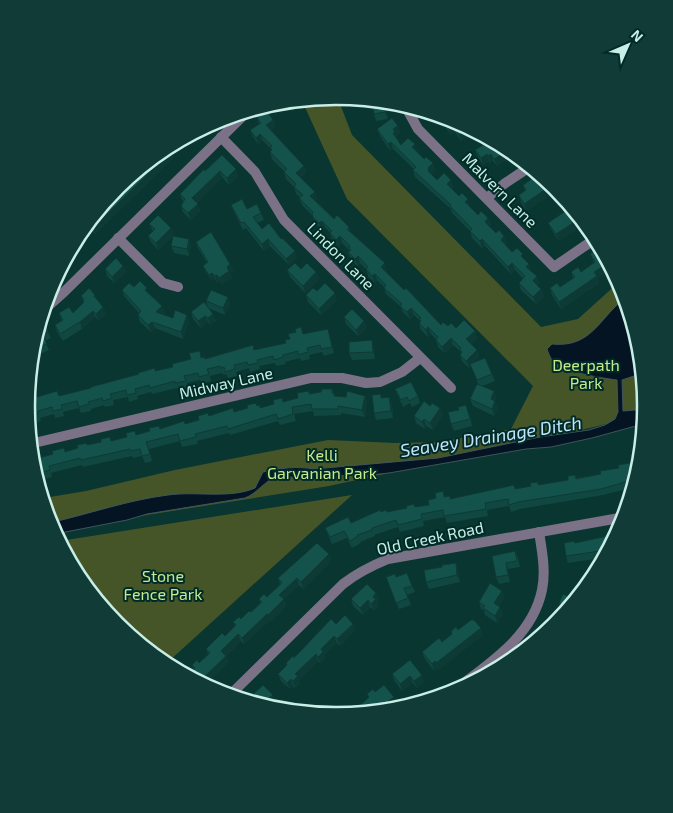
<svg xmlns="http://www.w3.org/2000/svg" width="673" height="813" viewBox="0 0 673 813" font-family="'Exo 2',sans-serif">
	<rect width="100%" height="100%" fill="#0a3631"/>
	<g fill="#465527">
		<path d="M337,96l15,39 189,192 37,-8 41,-37 4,6 24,119 -2,8 -145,34 -171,37 -276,44 -3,-5 -6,-27 42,-7 89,-21 153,-30 67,3 44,-1 72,-13 22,-43 -186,-187 -44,-96z"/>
		<path d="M352,495l-183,166 -52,-35 -57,-85z"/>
	</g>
	<path fill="#041422" stroke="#3f555d" d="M625,298l15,76 -18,6 1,31 23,-2 -3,15 -51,14 -41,9 -25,2 -137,24 -29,3 -33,-1c-13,10 -35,-1 -50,2 -11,2 -19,16 -32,21l-98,16 -20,6 -72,14 -6,-11c40,-9 79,-23 119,-28 28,-4 62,4 87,-7l8,-16c18,-4 33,-6 51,-3l124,-11 102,-21 49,-7 16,-5 10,-6 3,-7 -1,-32c-16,-2 -55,-8 -65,-20 -2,-3 -4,-8 -5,-11l5,-5c40,4 47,-26 73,-46z"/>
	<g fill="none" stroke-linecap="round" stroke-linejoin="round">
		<g stroke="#7b7288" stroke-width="10">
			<path d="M408,111l10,18 136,138 38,-26"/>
			<path d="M221,137l34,35 29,48 167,168"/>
			<path d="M487,198l17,-14 24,-16"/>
			<path d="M118,238l45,45 15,4"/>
			<path d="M46,308l18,-16 180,-177"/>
			<path d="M34,443l277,-65h31l24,5 14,-1 22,-10 18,-14"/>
			<path d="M230,695l113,-111c14,-11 28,-18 45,-25l237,-42"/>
			<path d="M448,695c37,-29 84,-56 94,-105 4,-19 0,-39 -3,-58"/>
		</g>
	</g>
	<g fill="#114741">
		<path d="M372,103l17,4 -3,1 2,11 -12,2 -2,-7z"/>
		<path d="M257,118l16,2 3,6 -6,4 34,36 2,6 -5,6 16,20 -2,2 19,19 15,8 1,5 37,38 -1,2 18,18 37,35 34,6 2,7 -6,6 6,6 2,6 -6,7 19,11 3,7 -13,5 12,5 2,7 -1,3 3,7 -4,8 -21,-10 -3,-7 8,-15 -7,-18 -2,2 -7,-7 -2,-6 1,-2v-1l-8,-7 -8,8 -7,-6 -2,-7v-1l-5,-5 -3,3 -7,-7 -2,-7 1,-2 -6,-6 -4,4 -7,-7 -2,-5 -15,-13 -2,-6v-1l-7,-7 -2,3 -7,-7 -2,-7 -6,-6 -3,3 -6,-7 -3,-7 2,-1 -8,-8 -3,3 -7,-6 -2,-7 -5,-6 -3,3 -7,-7 -3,-8 -10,-10 -3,-7 1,-1 -4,-3 -2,-7 -8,-8 -2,-7v-1l-12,-12 -2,-7 1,-2v-1l-8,-8 -5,3 -5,-7 -3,-7 9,-6z"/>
		<path d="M455,120l15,9 2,6 -11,6 -6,-9 -4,3 -5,-7 -3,-7z"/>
		<path d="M398,126l2,7 -4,3 1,3 4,6 16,6 7,8 9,4 2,7 -4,4 6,6h14l2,7 -2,1 19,18v1l8,8 10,3 3,7 -2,1 7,7 8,3 3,7 -2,1 7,8 13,8 4,4 2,7 6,5 2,7 -2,2 4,4 3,7 -8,8 -15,-14 -2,-7 4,-4 -8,-9 -4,4 -26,-28 -3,2 -10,-10 -2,-7 -18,-18 -1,-4 -36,-32 -2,-7 1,-1 -21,-20 -3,2 -10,-15 -3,-7z"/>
		<path d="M475,150l36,7 -14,9 -4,-5 -3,2 -1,-2 -6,4 -5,-8z"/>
		<path d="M222,155l16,21 -9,9 -7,-8 -25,26 3,8 -9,9 -8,-8 -2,-6 2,-4 -3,-8z"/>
		<path d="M174,157l-79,77 -5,-6 24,-36z"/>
		<path d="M523,185l33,2 2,3 -32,21 -5,-9 -2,-7 6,-4z"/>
		<path d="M231,205l30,8 3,7 -7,3 5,6 19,10 16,18 -8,8 -19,-19 -6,5 -18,-23 -3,2 -9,-18z"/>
		<path d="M570,208l11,16 -6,4 1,2 -17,11 -8,-12 -3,-6z"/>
		<path d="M149,224l22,4 3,7 -16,15 -7,-8 -3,-6 5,-5z"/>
		<path d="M196,242l34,22 3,7 -3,2 2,5 -10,7 -2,-4 -3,2 -2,-4 -3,2 -6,-9 -3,-6 4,-3 -9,-15z"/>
		<path d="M191,245l-2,11 -15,-3 -3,-7z"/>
		<path d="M597,249l1,29 1,5 -38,26 -9,-14 -2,-7 10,-1 13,-9 -2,-6h10l13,-9 -4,-9z"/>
		<path d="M123,266l3,6 -12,11 -7,-7 -2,-7z"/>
		<path d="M301,269l15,3 3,7 -14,14 -15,-16 -3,-7z"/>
		<path d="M134,287l14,6 17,20 -2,2 10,3 16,3 -6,18 -28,-11 -4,4 -11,-10 -2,-7 1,-2 -15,-17 -2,-6z"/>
		<path d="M317,291l20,9 -16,15 -13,-13 -2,-7z"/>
		<path d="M81,296l16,4 6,7 3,7 -8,6 -3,-3 -13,12 -19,12 -6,-9 -2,-7 7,-4 -3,-8h14l11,-10z"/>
		<path d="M228,297l2,7 -5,11 -17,-7 -2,-7z"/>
		<path d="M204,302l12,19 -6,4 -2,-3 -7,6 -8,-9 -2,-7z"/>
		<path d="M344,317l20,4 3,7 -9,8 -12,-12z"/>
		<path d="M43,324l5,8 3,6 -6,3 4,9 -13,6z"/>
		<path d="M304,334l26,2 4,17 -10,3 -2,-4 -13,3 1,4 -9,2 -1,-3 -15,4 1,2 -10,2 -1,-3 -16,3 1,3 -10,3 -1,-4 -13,4 1,4 -9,2 -2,-4 -3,1 -1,-2 -12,3 1,5 -10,3 -1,-4 -13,3 1,4 -10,3 -1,-2 -25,6 -1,-2 -14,4 1,3 -9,3 -1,-5 -15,3 1,5 -9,2 -1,-2 -13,4v2l-10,2 -2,-5 -16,4 1,4 -9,2 -1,-4 -14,4 1,3 -8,2 -2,-6 -2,1 -3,-12 33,-10 32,-8 82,-21 29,-9 3,1 50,-9 31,-7z"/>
		<path d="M374,347l1,12 -23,1 -3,-7z"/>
		<path d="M332,389l3,7 11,1 19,-1 2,6 -2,15 -24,-4v2l-27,1 -1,-5 -19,3 2,7 -16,4 -2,-4 -48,14 -1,-2 -32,8 1,3 -16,3 -2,-6 -31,8 3,12 -7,2 -3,-7 -9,2 -1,-2 -49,11 -1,-2 -31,8 1,4 -11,3 -5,-26 3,4 39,-10 9,-3 25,-4 38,-10 9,-5 1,3 25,-5 14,-4 10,-4 25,-4 23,-6 3,2 24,-6 14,-4 11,-7 1,3z"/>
		<path d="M395,389l23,7 2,7 -8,4 -2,-4 -7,4z"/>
		<path d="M389,397l3,6 1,15 -17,2 -2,-7z"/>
		<path d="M469,412l3,14 -18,5 -3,-7z"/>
		<path d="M443,415l-10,15 -7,-4 -1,3 -9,-6 -2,-7z"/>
		<path d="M636,462l-5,26 -28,7 -83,14 -9,3 -2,-6 -22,4 1,6 -41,7 -2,-6 -22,4 1,5 -24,6 -2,-5 -24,8 1,1 -15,6 1,1 -9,5 -5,-10 -15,6 -7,-16 26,-5 30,-11h6l42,-7 14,-14 2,6 6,2 63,-14 2,4 52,-9 7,-5 1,3 25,-4z"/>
		<path d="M617,534l-16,24 -33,5 -2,-7 9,-13z"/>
		<path d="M515,551l3,7 2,9 -12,2 2,13 -11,2 -3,-7 -4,-21z"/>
		<path d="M329,554l2,7 -28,28 -4,-4 -15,14 2,7 -15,15 -1,-1 -26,24 -3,-3 -15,15 3,6 -35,8 -2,-5 7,-2 9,-9 -2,-5 19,-13 10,-10 -2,-4 8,-3 10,-7 9,-9 -1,-4 8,-2 13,-13 -2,-6z"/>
		<path d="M456,563l2,7 2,12 -31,7 -3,-7 16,-15z"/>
		<path d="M407,573l8,19 -8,3 4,10 -12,4 -11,-25 8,-7z"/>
		<path d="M376,593l3,7 -2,2 1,4 -4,4 -4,-3 -7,8 -10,-9 -2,-7z"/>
		<path d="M505,597l-6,9 4,8 -6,9 -12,-8 -1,-5 -3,-1 -2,-7z"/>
		<path d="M574,599l-15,22 -2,-5 4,-7 -2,-6z"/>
		<path d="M336,624h17l2,6 -15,16 -3,-3 -13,12 1,3 -5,5 -2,-2 -19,19 1,3 -5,5 -2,-2 -3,3 -9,-8 -3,-7 9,-9 -1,-2z"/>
		<path d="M458,630l25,5 -44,34 -1,-1 -4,3 -9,-12 -3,-7 20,-10 10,-8 -1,-3z"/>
		<path d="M410,660l14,22 -7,6 -4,-5 -11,8 -8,-11 -2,-6z"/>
	</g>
	<g fill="#0e3a35">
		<path d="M384,106h1l1,2 2,11 -3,-7z"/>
		<path d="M434,116l5,1 -4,2z"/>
		<path d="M273,120l3,6 -8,6 -2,-7z"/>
		<path d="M453,125l2,7 -4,3 -3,-7z"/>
		<path d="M398,126l2,7 -4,3 1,3 -2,1 -2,-7v-4z"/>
		<path d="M468,129h2l2,6 -11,6 -2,-6z"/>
		<path d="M260,134l3,7 -5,3 -2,-6z"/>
		<path d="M391,142l2,7 -3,2 -2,-7z"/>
		<path d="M415,144l2,7 -2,3 -3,-7z"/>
		<path d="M171,151l3,6 -79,77 -2,-6z"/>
		<path d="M504,153l7,4 -14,9 -3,-7z"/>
		<path d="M487,154l2,7 -6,4 -2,-7z"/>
		<path d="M491,154l2,7 -3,2 -2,-7z"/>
		<path d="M433,163l2,7 -4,4v4l-3,-10z"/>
		<path d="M304,166l2,6 -7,8 -3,-7z"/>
		<path d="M236,169l2,7 -9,9 -2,-7z"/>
		<path d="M220,171l2,6 -27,28 -3,-7z"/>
		<path d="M451,180l2,7 -4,4 -2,-7z"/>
		<path d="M552,185l4,2 2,3 -32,21 -2,-7z"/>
		<path d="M315,192l2,6 -4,5 -3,-7z"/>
		<path d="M468,199l2,7 -3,3 -2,-7z"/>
		<path d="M198,204l2,7 -9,9 -3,-7z"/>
		<path d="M488,218l3,7 -4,3 -2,-6z"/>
		<path d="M577,218l4,6 -6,4 1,2 -17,11 -3,-7z"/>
		<path d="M322,221l3,6 -3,3 -3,-7z"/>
		<path d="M171,228l3,7 -16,15 -2,-7z"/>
		<path d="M340,236l2,7 -3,3 -3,-6z"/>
		<path d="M504,236l3,7 -4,3 -2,-6z"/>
		<path d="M189,239l2,6 -2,11 -2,-7z"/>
		<path d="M268,239l2,7 -6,5 -2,-7z"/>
		<path d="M482,239l3,7 -3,2 -2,-7z"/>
		<path d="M82,240l2,5 -6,7 -2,-4z"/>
		<path d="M295,251l2,6 -8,8 -3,-6z"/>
		<path d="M358,256l2,7 -3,3 -2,-7z"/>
		<path d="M385,263l2,7 -3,4 -3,-7z"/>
		<path d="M512,263l3,7 -4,4 -3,-7z"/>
		<path d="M230,264l3,7 -3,2 2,5 -10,7 -3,-7 8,-11z"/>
		<path d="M529,264l2,7 -2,2 -3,-6z"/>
		<path d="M607,264l4,6 -13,8 1,5 -38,26 -2,-7 35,-30z"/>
		<path d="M123,266l3,6 -12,11 -2,-6z"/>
		<path d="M316,272l3,7 -14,14 -2,-7z"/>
		<path d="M212,273l3,6 -3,2 -3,-6z"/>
		<path d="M375,274l2,6 -2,3 -3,-7z"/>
		<path d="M217,275l3,6 -3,2 -2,-7z"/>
		<path d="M537,276l2,7 -4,4 -2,-6z"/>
		<path d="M541,289l3,7 -8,8 -3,-7z"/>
		<path d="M335,293l2,7 -16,15 -2,-6z"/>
		<path d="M228,297l2,7 -5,11 -2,-7z"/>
		<path d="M162,306l3,7 -6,6 -3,-7z"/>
		<path d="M103,307l3,7 -8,6 -2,-6z"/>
		<path d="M411,308l3,7 -4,4 -3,-7z"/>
		<path d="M93,311l2,6 -13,12 -2,-7z"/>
		<path d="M213,314l3,7 -6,4 -2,-7z"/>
		<path d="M187,315l2,6 -6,18 -2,-7z"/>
		<path d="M205,316l3,6 -7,6 -3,-7z"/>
		<path d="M364,321l3,7 -9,8 -2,-6z"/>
		<path d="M152,322l3,6 -4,4 -3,-7z"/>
		<path d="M428,327l3,7 -3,3 -2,-7z"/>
		<path d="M328,329l2,7 4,17 -2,-6z"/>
		<path d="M475,331l2,7 -8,8 -3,-7z"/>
		<path d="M451,338l2,7 -8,8 -3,-6z"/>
		<path d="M372,340l2,7 1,12 -2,-7z"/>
		<path d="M477,350l2,6 -10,12 -3,-7z"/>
		<path d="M494,391l2,7 -3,8 -2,-7z"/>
		<path d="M365,396l2,6 -2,15 -3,-7z"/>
		<path d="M389,397l3,6 1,15 -2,-7z"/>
		<path d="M495,401l3,7 -4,8 -2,-7z"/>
		<path d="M440,408l3,7 -10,15 -3,-7z"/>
		<path d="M424,419l2,7 -1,3 -3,-7z"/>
		<path d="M329,554l2,7 -28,28 -2,-7z"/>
		<path d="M456,563l2,7 2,12 -3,-7z"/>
		<path d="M506,563l2,6 2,13 -2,-7z"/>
		<path d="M297,578l2,7 -15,14 2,7 -15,15 -3,-6 11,-20z"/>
		<path d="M502,591l3,6 -9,13 -2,-7z"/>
		<path d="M376,593l3,7 -2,2 1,4 -4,4 -3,-6 2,-7z"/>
		<path d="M368,600l2,7 -7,8 -3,-7z"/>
		<path d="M500,607l3,7 -6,9 -2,-7z"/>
		<path d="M267,614l3,6 -26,24 -2,-6z"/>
		<path d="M353,624l2,6 -15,16 -3,-7z"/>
		<path d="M481,628l2,7 -44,34 -3,-6z"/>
		<path d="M238,634l3,7 -17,17 -3,-7z"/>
		<path d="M334,636l3,7 -13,12 1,3 -5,5 -2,-6 3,-8z"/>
		<path d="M316,654l2,7 -19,19 1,3 -5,5 -2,-7 2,-7z"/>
		<path d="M226,656l3,6 -23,23 -6,-4z"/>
		<path d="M435,661l3,7 -4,3 -2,-7z"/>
		<path d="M422,675l2,7 -7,6 -3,-7z"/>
		<path d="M410,676l3,7 -11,8 -2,-7z"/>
		<path d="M291,679l2,7 -3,3 -3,-6z"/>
		<path d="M273,695l2,6 -2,3 -3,-1 -1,-5z"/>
		<path d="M394,697l2,6 -2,2 -6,2 -2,-4z"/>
		<path d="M385,701l2,6 -12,2z"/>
	</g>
	<g fill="#14534c" stroke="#0e3a35">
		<path d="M372,103l12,3 1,6 -11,2z"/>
		<path d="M267,111l6,9 -7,5 38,41 -8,7 19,19 -5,4 24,23 3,-4 12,12 -2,2 38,34 -4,4 23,23 2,-2 35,37 2,-3 5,4 3,-3 5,5 8,-8 11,11 -9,8 11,11 -11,11 -6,-6 2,-3 -2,-2 1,-2 -10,-10 -9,9 -6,-7 2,-3 -10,-10 -2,3 -7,-7 2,-2 -2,-2 2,-1 -10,-10 -4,4 -7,-6 2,-2 -18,-16 2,-3 -11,-11 -3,2 -6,-7 2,-2 -10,-11 -3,3 -7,-7 3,-2 -2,-2 1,-2 -10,-10 -4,4 -6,-7 2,-2 -10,-10 -3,2 -6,-6 -1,-3 1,-2 -14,-14 4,-3 -9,-8 2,-3 -12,-12 3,-3 -17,-17 2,-3 -2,-1 2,-2 -12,-12 -4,4 -6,-8 11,-7 -4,-5z"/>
		<path d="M392,118l6,8 -5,3 2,3 -2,1 8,12 7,-7 7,6 -3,3 12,12 2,-2 7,6 -5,5 1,2 -1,1 9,9 7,-7 7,7 -4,4 12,12 3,-3 6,6 -3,3 13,13 3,-4 7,7 -3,4 11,11 3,-3 5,6 -3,4 11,12 5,-4 6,6 -2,2 8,8 -3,3 11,9 -4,5 8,8 -8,8 -14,-14 6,-7 -13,-13 -4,4 -26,-28 -2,2 -10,-10 2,-2 -22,-23 1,-1 -38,-35 3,-3 -25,-25 -3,2 -11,-15z"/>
		<path d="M447,118l8,2 13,9 -9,6 -6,-10 -5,3 -5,-7z"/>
		<path d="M488,142l16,11 -10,6 -3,-5 -3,2 -1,-2 -6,4 -6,-8z"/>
		<path d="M171,151l-78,77 -2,-2 23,-34 9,-9z"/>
		<path d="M222,155l14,14 -9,9 -7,-7 -28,27 6,6 -10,9 -7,-7 4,-7 -5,-5 24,-25 1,2z"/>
		<path d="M537,175l15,10 -28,19 -5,-9 7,-5 -3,-5z"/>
		<path d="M242,199l5,10 10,-5 4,9 -8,4 9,12 7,-6 12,16 1,-1 13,13 -9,8 -18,-20 -6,5 -18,-22 -3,1 -10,-18z"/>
		<path d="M570,208l7,10 -5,4 1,1 -17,11 -8,-11z"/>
		<path d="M158,215l13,13 -15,15 -8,-7 7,-7 -6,-5z"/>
		<path d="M211,232l19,32 -3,3 2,4 -10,7 -2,-3 -2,1 -3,-3 -3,2 -6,-9 5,-4 -12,-20z"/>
		<path d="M173,236l16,3 -2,10 -16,-3z"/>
		<path d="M597,249l10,15 -13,8 3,4 -38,26 -9,-14 7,-5 3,4 15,-10 -4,-5 7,-5 3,5 14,-10 -5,-8z"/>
		<path d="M116,258l7,8 -11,11 -7,-8z"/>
		<path d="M295,263l6,6 6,-6 9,9 -13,14 -16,-16z"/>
		<path d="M140,281l7,7 -2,2 17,16 -6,6 17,6 2,-8 12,5 -6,17 -29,-10 -4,3 -10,-10 3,-4 -19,-21 7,-7 5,4z"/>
		<path d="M325,283l10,10 -16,16 -13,-14 7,-7 4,3z"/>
		<path d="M89,288l6,7 -1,1 9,11 -7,7 -3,-3 -13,11 -20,12 -5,-9 8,-5 -4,-7 10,-6 4,6 11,-11 -1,-1 1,-2 -3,-3z"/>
		<path d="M211,290l17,7 -5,11 -17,-7z"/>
		<path d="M204,302l9,12 -5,4 -3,-2 -7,5 -7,-9z"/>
		<path d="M352,309l12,12 -8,9 -12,-13z"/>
		<path d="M45,323l3,9 -5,2 4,10 -9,3 5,-23z"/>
		<path d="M301,327l2,7 25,-5 4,18 -11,2 -1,-4 -13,3 1,4 -10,3v-4l-15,4v2l-9,3 -1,-4 -16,4 1,3 -10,2 -1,-3 -13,3 1,4 -10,3 -1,-5 -3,1 -1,-2 -13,3 2,5 -10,3 -1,-4 -14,3 2,5 -11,2v-2l-25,7 -1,-3 -14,4 1,4 -9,2 -1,-5 -16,4 2,4 -9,3 -1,-3 -14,4 1,2 -10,3 -2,-6 -16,4 1,4 -9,2 -1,-4 -14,4v3l-7,2 -2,-6 -2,1 -1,-5 1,-6 30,-9 2,5 32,-8v-1l48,-13 -1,-1 17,-5v3l18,-4 -1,-3 19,-5 -2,-6 11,-2 1,7 3,-1 1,2 48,-14 1,5 32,-7 -1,-3 5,-1 -2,-5 8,-2 -1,-3z"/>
		<path d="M372,340l1,12 -24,1v-11z"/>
		<path d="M485,358l7,16 -15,6 -7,-16z"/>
		<path d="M411,382l7,14 -9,5 -2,-4 -6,3 -6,-11z"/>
		<path d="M477,384l17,7 -3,8 4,2 -3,8 -22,-10z"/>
		<path d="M322,389h10v4h2v3l12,1 1,-6 18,5 -3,14 -24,-4v3h-26l-1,-5 -19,3 1,7 -15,5 -2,-5 -48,15 -1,-3 -32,8 1,3 -16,4 -2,-7 -32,8 4,12 -8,2 -2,-7 -9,2 -1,-2 -49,11 -1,-2 -31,8 1,4 -10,3 -4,-19h2l1,4 14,-4 -1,-3 12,-3 1,4 13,-4 -1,-3 10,-2v2l14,-3v-3l9,-2 1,4 16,-4 -1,-4 9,-2 1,4 14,-4 -1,-3 10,-2 1,3 24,-8 1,3 14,-4 -1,-4 10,-3 1,3 24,-8 1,4 14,-4 -1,-3 9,-2 1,3 3,-1v3l14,-4 -1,-4 9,-2 1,4 15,-4 -1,-5 12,-2v3l12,-2z"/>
		<path d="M381,394v4l8,-1 2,14 -17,2 -2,-18z"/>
		<path d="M424,401l6,5 2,-3 8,5 -10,15 -6,-4 -2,3 -8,-6z"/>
		<path d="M466,405l4,14 -19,5 -3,-12 11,-2 -1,-3z"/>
		<path d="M636,462l-4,18 -31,9 -83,13 -9,3 -1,-6 -23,4 1,6 -42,7 -1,-6 -22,4 1,5 -24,6 -2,-5 -24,8v2l-15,5 1,1 -8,5 -6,-10 -14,6 -5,-9 23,-11 3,6 29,-13 1,2 5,-2 1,2 20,-4 -1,-2 8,-2 1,3 14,-2 -1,-5 8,-2 -1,-5 8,-2 1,6 6,-1v3l64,-14 1,4 16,-3 -1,-3 8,-1v3l30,-5v-4l7,-1 1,4 25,-5 -1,-3 19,-3 -1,-3z"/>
		<path d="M617,534l-10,16 -41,6 -2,-13 10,-2 1,2z"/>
		<path d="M317,543l12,11 -28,28 -4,-4 -18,17 5,4 -16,16 -1,-1 -25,24 -4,-4 -17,17 5,5 -26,25 -11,-7 6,-6 -3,-3 5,-5 2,3 11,-10 -4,-4 16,-16 3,3 11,-11 -3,-3 6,-5 2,2 8,-8 2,1 11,-10 -3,-3 5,-5 3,3 15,-14 -4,-5z"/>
		<path d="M515,551l2,10 -11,2 2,12 -12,2 -4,-21z"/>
		<path d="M456,563l1,12 -31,7 -2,-12 18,-3v-2z"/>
		<path d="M407,573l5,13 -8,2 4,10 -12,5 -10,-26 9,-3 1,3z"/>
		<path d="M490,583l12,8 -8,12 6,4 -5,9 -12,-8 2,-2 -6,-4z"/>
		<path d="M367,584l9,9 -3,4 3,2 -5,5 -3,-4 -8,8 -9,-9z"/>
		<path d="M563,594l11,5 -13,19 -4,-2 6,-11 -4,-2z"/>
		<path d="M345,615l8,9 -16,15 -3,-3 -13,13 2,3 -5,5 -2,-3 -21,20 3,2 -5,5 -2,-2 -4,4 -9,-9 9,-9 -1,-2 7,-7 1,2 37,-39 5,5z"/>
		<path d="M471,620h3l7,8 -45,35 -1,-2 -3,3 -10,-12 17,-14 3,4 10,-8 -1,-3 5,-4 2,3z"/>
		<path d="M410,660l12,15 -8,6 -4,-5 -10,8 -8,-10z"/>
		<path d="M263,685l10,10 -4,3 3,3 -2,2 -22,-4z"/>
		<path d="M384,685l10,12 -8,6 -1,-2 -10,8 -24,5 18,-17 -2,-3 6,-5 2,3z"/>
	</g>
	<g text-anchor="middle" stroke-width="4" stroke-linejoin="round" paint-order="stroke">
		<g font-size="16" fill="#c9ede7" stroke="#002c27">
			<text transform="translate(500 190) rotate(45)" y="6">Malvern Lane</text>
			<text transform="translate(341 256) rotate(45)" y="6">Lindon Lane</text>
			<text transform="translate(226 383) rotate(-13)" y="6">Midway Lane</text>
			<text transform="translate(430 538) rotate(-12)" y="6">Old Creek Road</text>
		</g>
		<g font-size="16" fill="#c9e88d" stroke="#002c27">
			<text x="586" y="371">Deerpath<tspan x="586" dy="18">Park</tspan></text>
			<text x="322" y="461">Kelli<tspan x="322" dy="18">Garvanian Park</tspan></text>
			<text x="163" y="582">Stone<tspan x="163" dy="18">Fence Park</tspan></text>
		</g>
		<g font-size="18" font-style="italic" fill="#c4e3fd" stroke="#002c27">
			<text transform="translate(491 437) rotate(-9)" y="6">Seavey Drainage Ditch</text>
		</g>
	</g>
	<path d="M0 0H673V813H0ZM35 406a301 301 0 1 1 602 0a301 301 0 1 1-602 0Z" fill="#103b36" fill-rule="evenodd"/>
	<path fill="none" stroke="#c9ede7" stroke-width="2.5" d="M35 406a301 301 0 1 1 602 0a301 301 0 1 1-602 0Z"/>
	<g transform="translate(628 45) rotate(45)" stroke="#002c27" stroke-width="4" paint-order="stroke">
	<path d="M0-4L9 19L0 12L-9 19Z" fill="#c9ede7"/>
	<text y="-8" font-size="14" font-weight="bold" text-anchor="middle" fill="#c9ede7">N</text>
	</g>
</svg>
